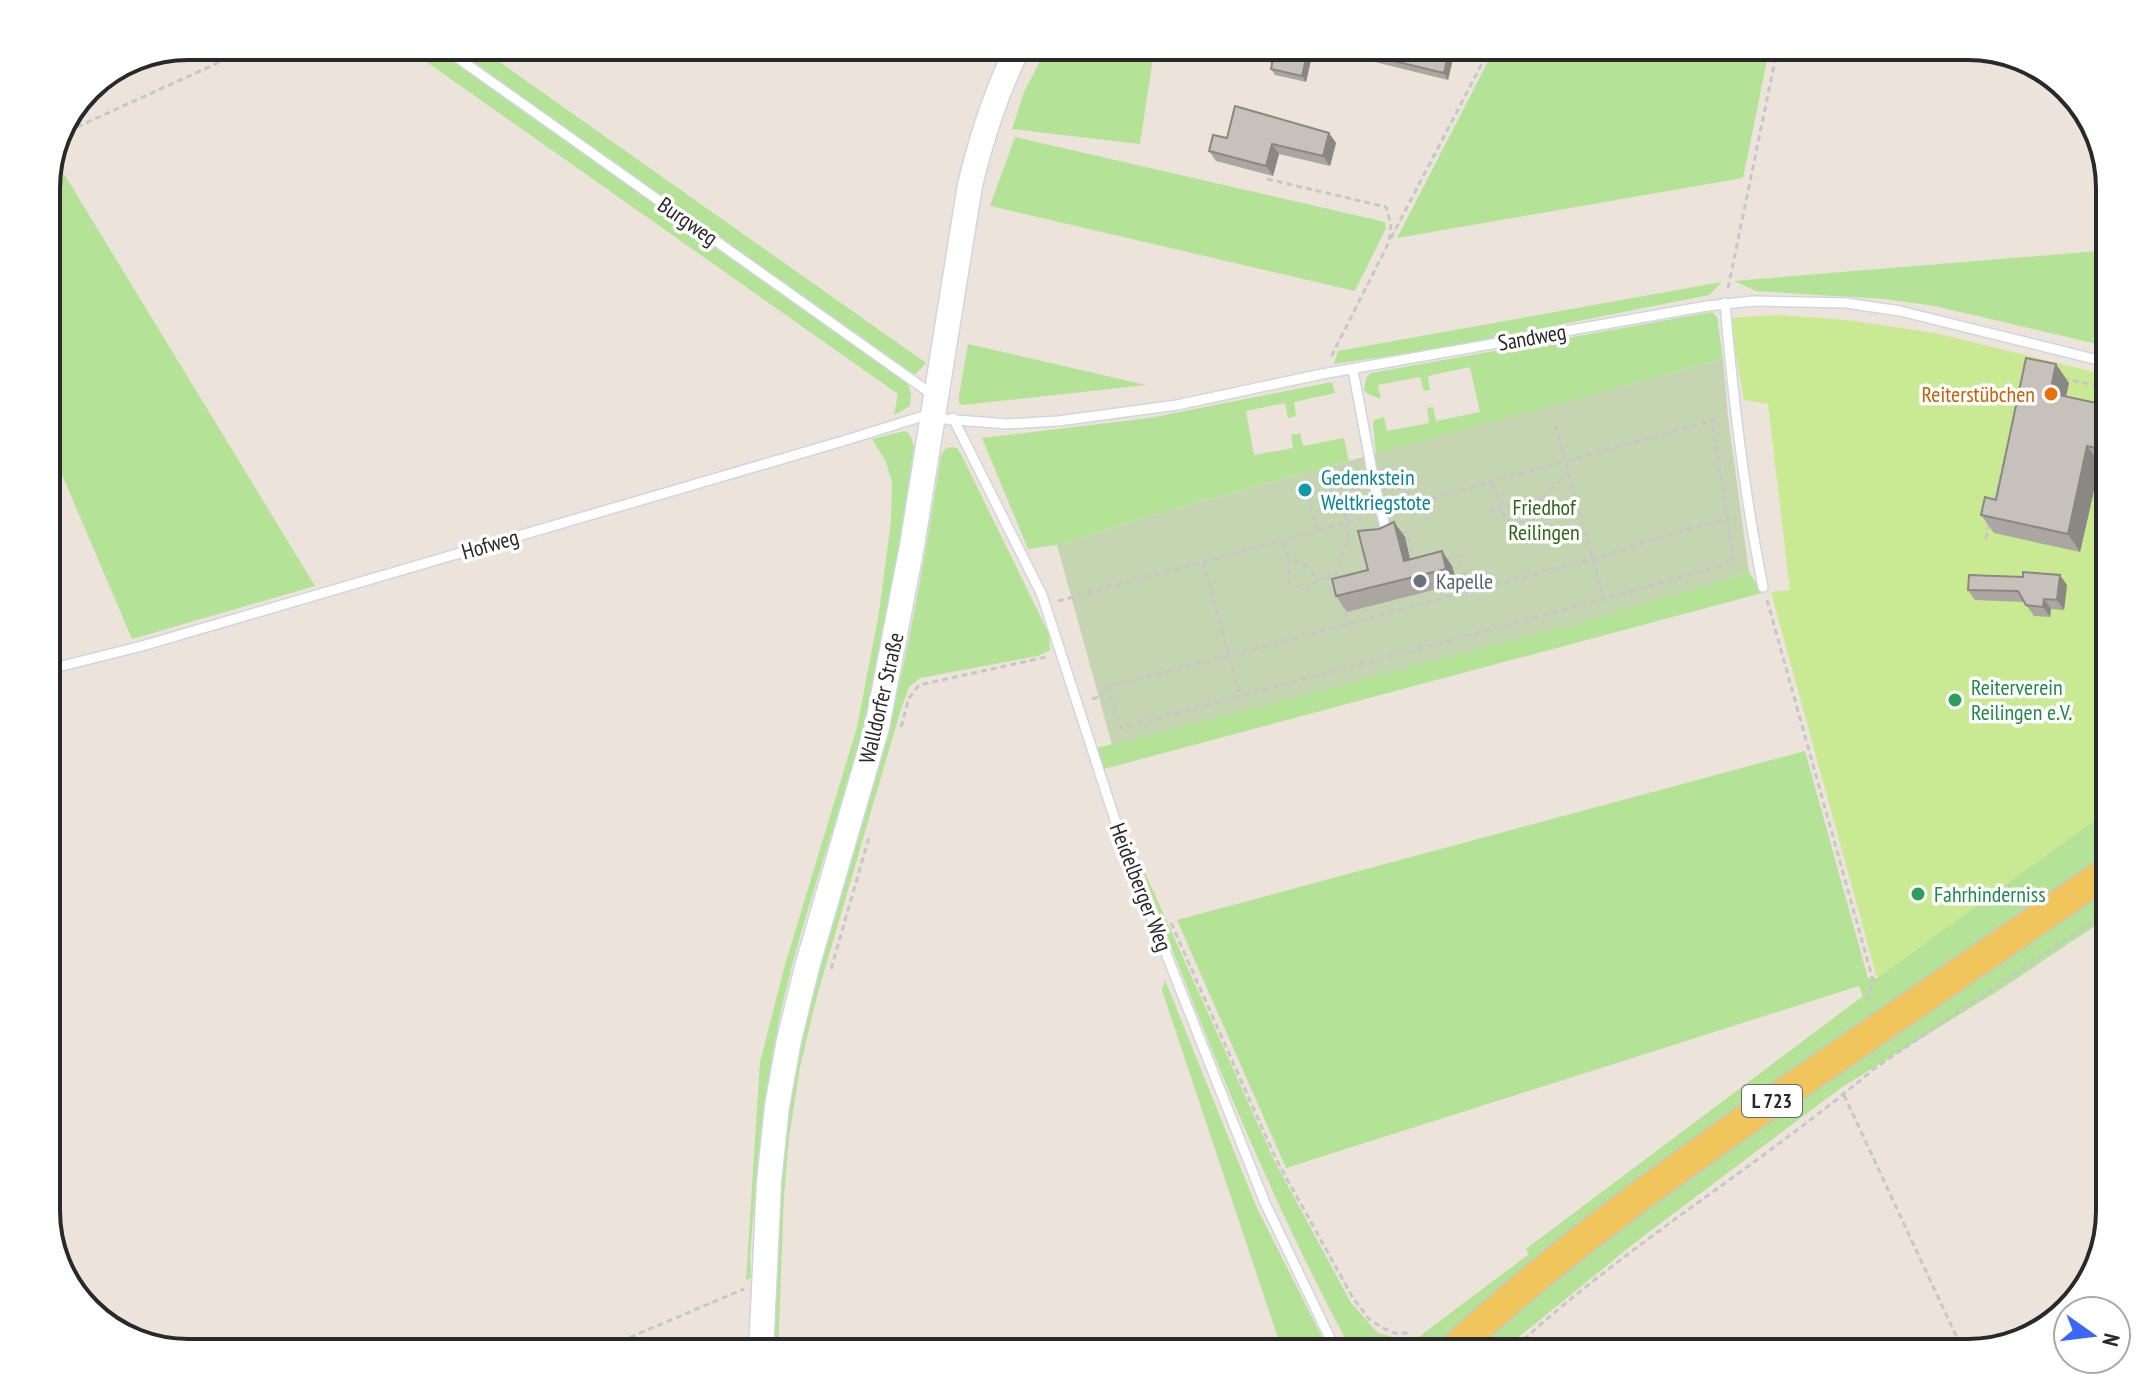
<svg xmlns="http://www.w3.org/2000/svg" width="2156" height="1399" viewBox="0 0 2156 1399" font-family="'PT Sans Narrow',sans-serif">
	<rect width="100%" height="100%" fill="#ece4db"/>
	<g fill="#b4e297">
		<path d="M404,46h73l449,317 -19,20 4,9 -1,14 -16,9 4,-21z"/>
		<path d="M1048,46h67l38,12 -13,86 -128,-15 12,-37z"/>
		<path d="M1496,46h274l-27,132 -346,60z"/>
		<path d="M1015,137l370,85 1,6 -31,63 -365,-85z"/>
		<path d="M54,163l4,1 257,422 -183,53 -86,-202v-258z"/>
		<path d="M2110,250v97l-175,-41 -51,-7 -128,-8 -22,-10z"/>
		<path d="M1722,282l-13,13 -272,54 -103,15 4,-13z"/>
		<path d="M1712,312l5,5 6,42 -347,95 -3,-30 1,-4 10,-3 3,14 42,-8 -2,-15 6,-1 3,14 44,-9 -10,-45 -42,9 2,14 -6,1 -4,-14 -42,8 3,14 -15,-6 -2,-4 2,-11 5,-5z"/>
		<path d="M968,344l178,41 -183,20 -4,-2v-7z"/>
		<path d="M1332,382l3,11 -41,9 2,14 -8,2 -3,-15 -39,8 8,44 39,-7 -2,-13 9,-2 3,13 41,-8 5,23 -165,45 -127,39 -29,4 -46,-111 167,-20z"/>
		<path d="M905,431l5,4 4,11c-11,74 -20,148 -36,221 -24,112 -68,220 -94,331 -20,85 -27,171 -34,258l1,22 -5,2 14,-218 25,-97 72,-238 22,-114 12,-92 1,-39 -6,-20 -14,-23z"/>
		<path d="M952,447l5,1 5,8 87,178 1,16 -12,6 -118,22 -11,9 -8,22 -84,287 -17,71 -11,71 -5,58 -6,157h-6c5,-101 5,-204 26,-302 18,-88 47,-172 73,-258 33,-111 52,-224 70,-338l4,-6z"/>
		<path d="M1749,572l13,21 -658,176 -7,-21 481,-125z"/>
		<path d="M1805,751l63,227h9l233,-169v46l-423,291 -104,74 -88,71 -66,62h-76c-86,-159 -154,-329 -216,-498l137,305 77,143 27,30 34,9 117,-88 -3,-5 337,-253 -4,-10 -573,182 -109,-248z"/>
		<path d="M2110,883v33l-109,73 -159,98 -205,154 -138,112h-32l28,-25 184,-147z"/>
		<path d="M1165,980l91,226 74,147h-47l-121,-363z"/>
	</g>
	<path fill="#c5d5b2" d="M1723,359l5,58 21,155 -155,47 -482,126 -55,-200 127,-39z"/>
	<path fill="#c9ea93" d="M1778,315l68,5 89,13 175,43v433l-233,169 -106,-386 19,-2 -22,-186 -24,-4 -15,-82z"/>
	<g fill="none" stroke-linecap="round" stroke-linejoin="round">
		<defs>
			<g id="service">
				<path d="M441,46l492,349"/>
				<path d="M1725,303c8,96 19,190 38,284"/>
				<path d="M1353,370l21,112 13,53"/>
				<path d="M953,418l89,177 75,231 23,62 125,315 72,150"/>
				<path d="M46,670l96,-24 701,-205 77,-24 87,7 51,-3 119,-16 145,-31 385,-68 46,-5 93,2 54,8 210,52"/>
			</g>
			<path id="tertiary" d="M761,1353l8,-171 8,-76 12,-66 18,-73 70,-240 35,-181 58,-361c12,-49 26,-94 49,-139"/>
			<path id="primary" d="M1450,1353c109,-103 232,-189 355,-274 101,-70 203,-139 305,-209"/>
		</defs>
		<use href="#service" stroke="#d0d5e2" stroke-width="12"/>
		<use href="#tertiary" stroke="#d0d5e2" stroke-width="27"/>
		<use href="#primary" stroke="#c7c7c7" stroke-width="33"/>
		<g stroke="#c7c7c7" stroke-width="3" stroke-dasharray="6 4" stroke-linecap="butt">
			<path d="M77,127l178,-81"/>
			<path d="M1267,179l119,28 5,18 -2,17 -58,115"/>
			<path d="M1391,238l100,-192"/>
			<path d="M1728,288l50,-242"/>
			<path d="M2063,378l47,11"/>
			<path d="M1555,425l49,174"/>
			<path d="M1388,481l17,10 8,13"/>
			<path d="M1492,483l13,35c10,8 23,4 32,-3l5,-15 26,-29"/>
			<path d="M1308,495l9,36"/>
			<path d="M1995,500l13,-55"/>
			<path d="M1348,502l-9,-4 -4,-6 4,-8 17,6"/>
			<path d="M1393,509l328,-91"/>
			<path d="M1488,511l54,-11"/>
			<path d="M1402,533l5,-1 8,30"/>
			<path d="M1986,539l3,-16"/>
			<path d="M1283,542l6,18"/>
			<path d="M1445,560l14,-4 9,33"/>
			<path d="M1203,561l37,135"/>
			<path d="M1318,580l-11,8 -10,-1 -8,-5v-22c15,2 21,7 29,20l17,-3 7,-24 7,-13c-5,-20 -6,-40 12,-54"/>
			<path d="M1767,600l106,380 -6,21"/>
			<path d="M1058,601l309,-84"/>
			<path d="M1342,602l6,23"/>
			<path d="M1108,687l12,41 484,-129 130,-37 -22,-141"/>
			<path d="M1092,699l6,-2 10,-10c161,-41 321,-86 483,-128 48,-13 97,-34 146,-41"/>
			<path d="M901,727l8,-29 10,-13 127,-28"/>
			<path d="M1171,923l105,236 77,139 16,21 14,9 11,5h17"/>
			<path d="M831,969l39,-135"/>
			<path d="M1844,1095l120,258"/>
			<path d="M593,1353l151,-64"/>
			<path d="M1509,1353c113,-106 248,-185 366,-285l235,-158"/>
		</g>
		<use href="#service" stroke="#fff" stroke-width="9"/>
		<use href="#tertiary" stroke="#fff" stroke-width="24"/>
		<use href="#primary" stroke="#f0c65c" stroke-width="30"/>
	</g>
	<g fill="#aba6a1">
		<path d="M1250,46h206l-8,34 -134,-33 -8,35 -31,-7 -4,-6 1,-6 -19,-5 -4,-6z"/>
		<path d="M1329,133l7,10 -6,23 -51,-12 -6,22 -57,-15 -7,-10 18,-13z"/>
		<path d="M2069,383l-3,13 44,10v60l-10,-2 -20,88 -86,-19 -13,-18 15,-15z"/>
		<path d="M1394,522l11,15 5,22 42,7 5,18 -110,28 -11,-16 32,-26z"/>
		<path d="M2067,585l-3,25 -13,-1 -1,8 -16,-1 -10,-14 -49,-2 -7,-10z"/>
		<path d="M46,595l5,7 6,31 -11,2z"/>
	</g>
	<g fill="#8b8783">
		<path d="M1309,46h5v1l-8,35 -4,-6z"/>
		<path d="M1450,46h6l-8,34 -4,-7z"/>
		<path d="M1329,133l7,10 -6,23 -7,-10z"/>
		<path d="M1272,144l7,10 -6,22 -7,-10z"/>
		<path d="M2056,364l13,19 -6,28 -13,-18z"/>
		<path d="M2087,446l13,18 -20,88 -12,-18z"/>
		<path d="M1394,522l11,15 9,39 -10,-15z"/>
		<path d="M1442,551l10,15 5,18 -11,-15z"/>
		<path d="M2060,575l7,10 -3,25 -7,-10z"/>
		<path d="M46,595l5,7 6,31 -7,-10 -4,-19z"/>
		<path d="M2044,599l7,10 -1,8 -7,-10z"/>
	</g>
	<g fill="#c7c1bb" stroke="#8b8783" stroke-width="2">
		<path d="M1250,46h59l-7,30 -31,-7 2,-11 -24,-6z"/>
		<path d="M1331,46h119l-6,27z"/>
		<path d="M1235,106l94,27 -6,23 -51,-12 -6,22 -57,-15 4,-16 14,3z"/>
		<path d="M2026,358l30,6 -6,29 60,13v45l-23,-5 -19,88 -87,-19 4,-18 11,3z"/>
		<path d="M1394,522l10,39 38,-10 4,18 -110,27 -4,-17 36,-9 -10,-39 21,-2z"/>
		<path d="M2023,572l37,3 -3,25 -13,-1 -1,8 -17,-2 -8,-14 -50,-1 1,-15 54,2z"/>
		<path d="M46,604l4,19h-4z"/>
	</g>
	<circle fill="#e8710a" stroke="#fff" stroke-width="3" cx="2051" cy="394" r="8"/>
	<circle fill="#0f9aa8" stroke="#fff" stroke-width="3" cx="1305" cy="490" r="8"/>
	<circle fill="#6b7280" stroke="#fff" stroke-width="3" cx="1420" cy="581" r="8"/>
	<g fill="#2e9e5b" stroke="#fff" stroke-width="3">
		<circle cx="1955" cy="700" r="8"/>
		<circle cx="1918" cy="894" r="8"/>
	</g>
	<g text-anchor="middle" stroke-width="7" stroke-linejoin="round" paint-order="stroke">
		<rect fill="#fff" stroke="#696969" stroke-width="2" x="1742" y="1085" width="60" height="32" rx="6"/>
		<g font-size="20" font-weight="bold" fill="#292929">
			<text x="1772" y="1108">L 723</text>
		</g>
		<g font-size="22" fill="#292929" stroke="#fff">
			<text transform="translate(688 221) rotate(35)" y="8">Burgweg</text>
			<text transform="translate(1532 337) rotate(-10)" y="8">Sandweg</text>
			<text transform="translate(490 544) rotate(-16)" y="8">Hofweg</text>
			<text transform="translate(881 698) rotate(-77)" y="8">Walldorfer Straße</text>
			<text transform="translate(1141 887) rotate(69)" y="8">Heidelberger Weg</text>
		</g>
		<g font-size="22" fill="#c56008" stroke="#fff" text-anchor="end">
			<text x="2035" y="402">Reiterstübchen</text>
		</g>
		<g font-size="22" fill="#0d838f" stroke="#fff" text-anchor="start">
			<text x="1321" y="485">Gedenkstein<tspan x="1321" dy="25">Weltkriegstote</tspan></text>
		</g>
		<g font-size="22" fill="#2d661a" stroke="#fff">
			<text x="1544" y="515">Friedhof<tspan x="1544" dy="25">Reilingen</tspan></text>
		</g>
		<g font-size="22" fill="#5b616d" stroke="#fff" text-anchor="start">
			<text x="1436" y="589">Kapelle</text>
		</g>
		<g font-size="22" fill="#27864d" stroke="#fff" text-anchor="start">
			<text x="1971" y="695">Reiterverein<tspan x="1971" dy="25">Reilingen e.V.</tspan></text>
			<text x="1934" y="902">Fahrhinderniss</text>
		</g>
	</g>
	<path d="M0 0H2156V1399H0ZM188 60H1968A128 128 0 0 1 2096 188V1211A128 128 0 0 1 1968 1339H188A128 128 0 0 1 60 1211V188A128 128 0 0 1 188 60Z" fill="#fff" fill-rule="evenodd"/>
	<path fill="none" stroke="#292929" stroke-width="4" d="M188 60H1968A128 128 0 0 1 2096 188V1211A128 128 0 0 1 1968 1339H188A128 128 0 0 1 60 1211V188A128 128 0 0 1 188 60Z"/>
	<g transform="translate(2092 1335) rotate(104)"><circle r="38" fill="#ffffff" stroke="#a9a9a9" stroke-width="2"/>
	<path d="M0-6L14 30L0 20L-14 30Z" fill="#3b67f9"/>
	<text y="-12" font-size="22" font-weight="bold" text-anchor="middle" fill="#292929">N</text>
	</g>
</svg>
